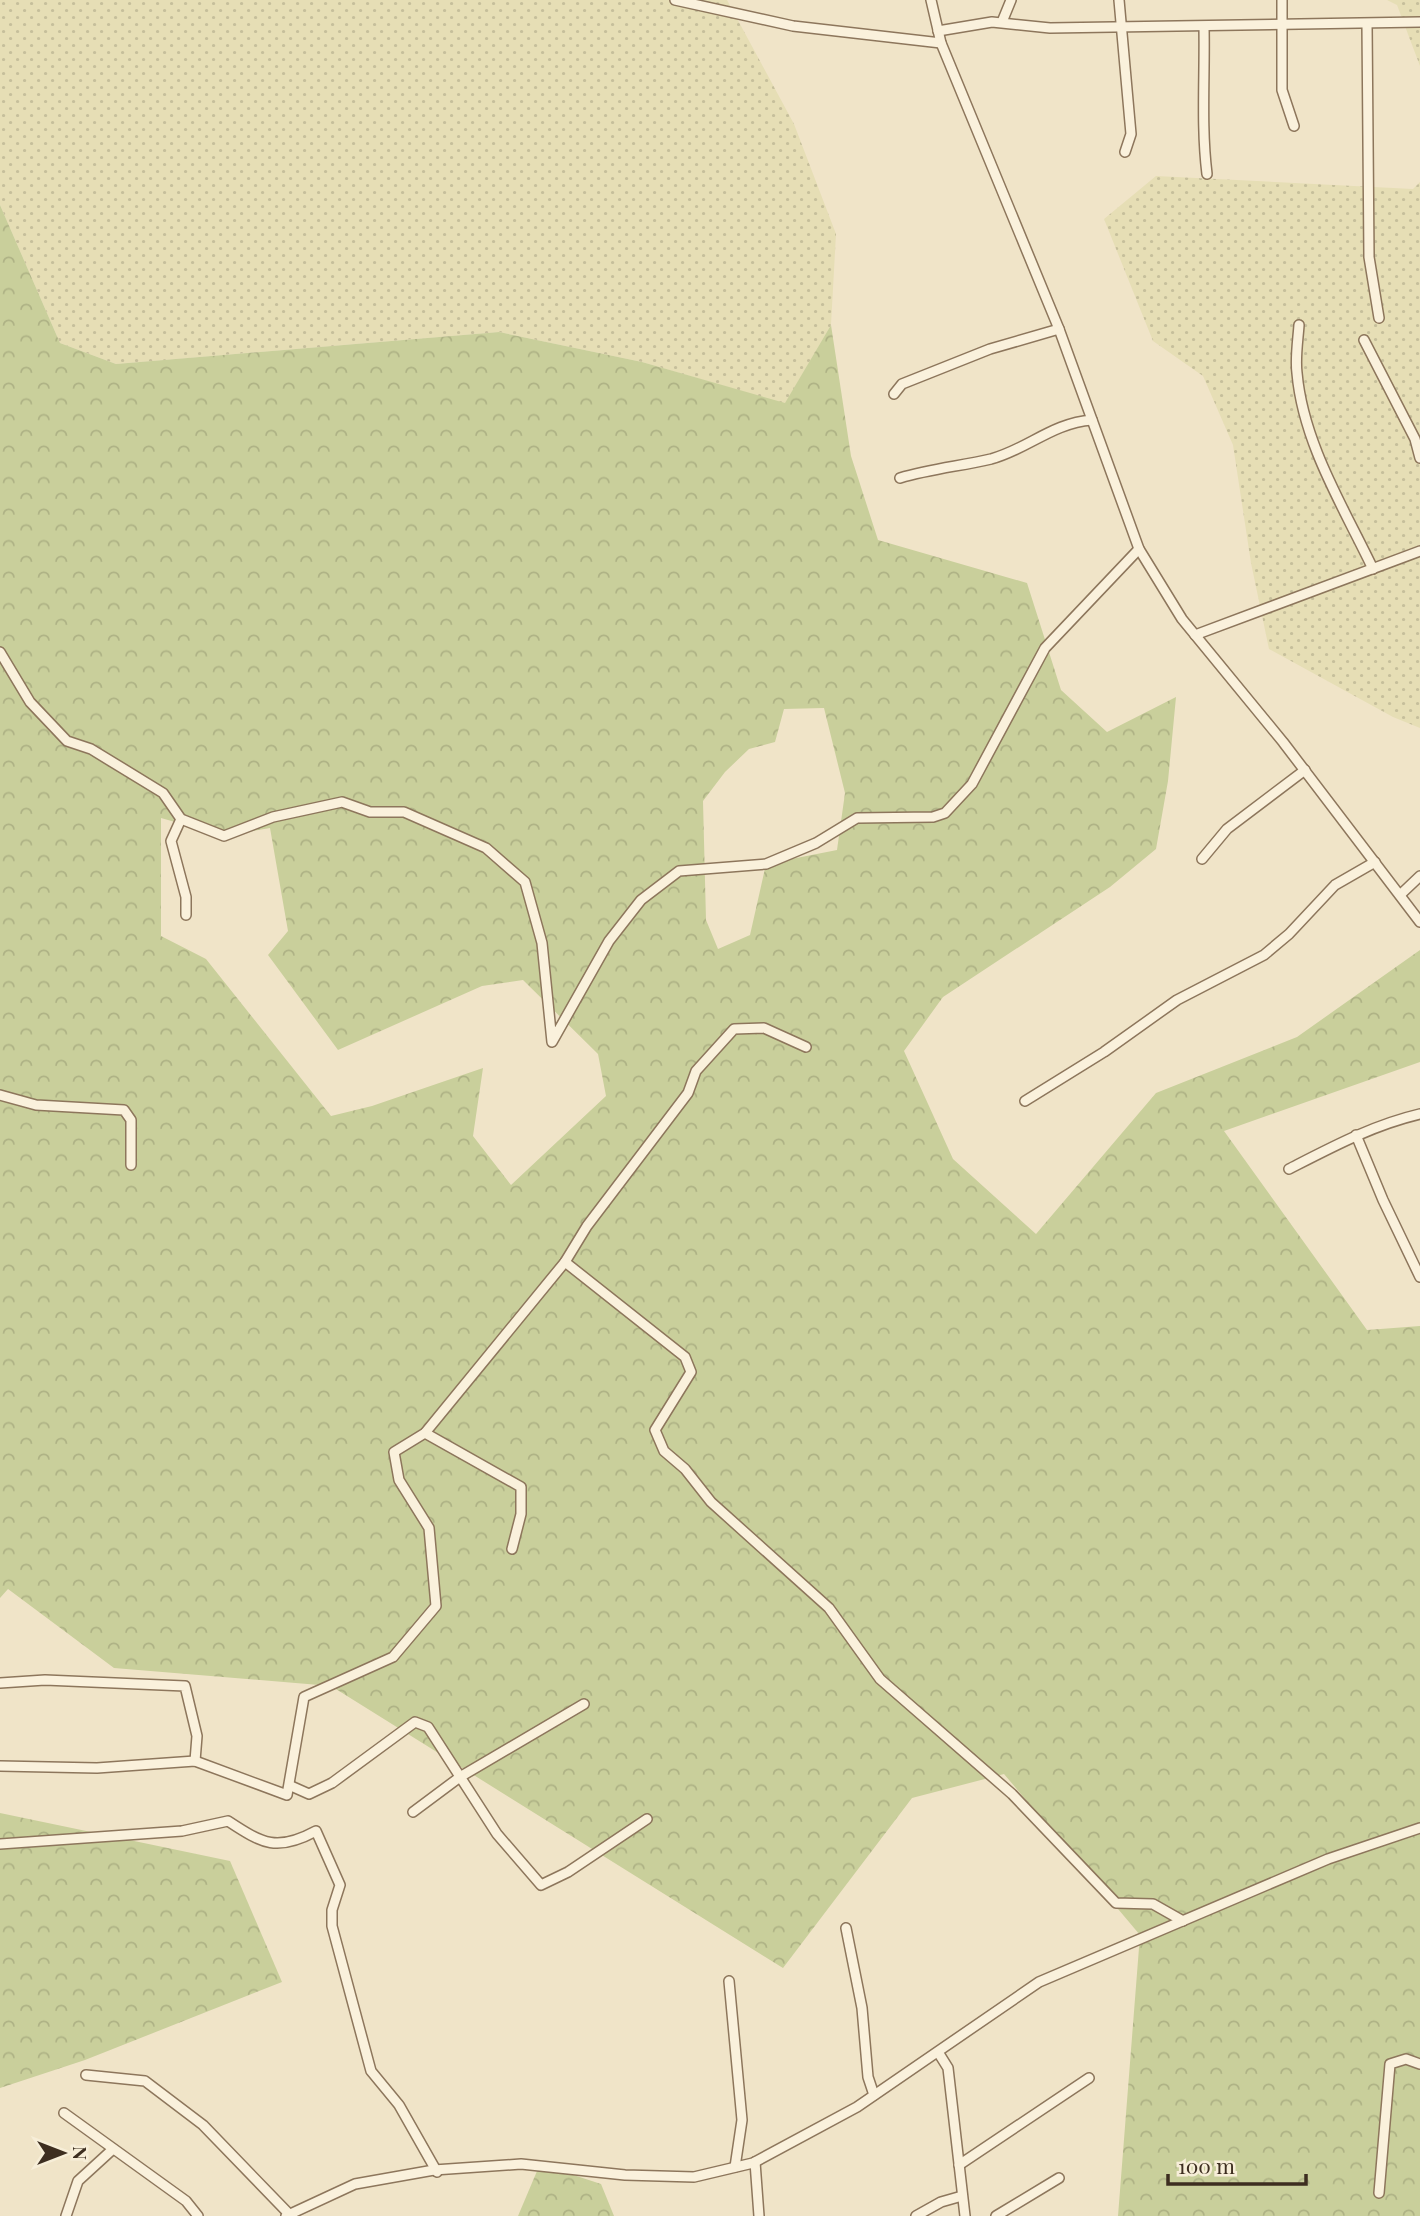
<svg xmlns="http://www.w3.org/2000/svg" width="1420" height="2216" viewBox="0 0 1420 2216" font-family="'Playfair Display',serif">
	<defs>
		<pattern id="farmland-dots" width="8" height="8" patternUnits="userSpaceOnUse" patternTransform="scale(1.75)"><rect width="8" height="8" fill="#e6deb5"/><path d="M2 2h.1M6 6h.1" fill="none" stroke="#c6bf9b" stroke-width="1.8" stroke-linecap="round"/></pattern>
		<pattern id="forest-crowns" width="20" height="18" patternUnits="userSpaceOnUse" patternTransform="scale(1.75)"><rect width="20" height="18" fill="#c9cf9b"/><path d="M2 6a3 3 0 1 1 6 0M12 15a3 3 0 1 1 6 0" fill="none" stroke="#aeb285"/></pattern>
	</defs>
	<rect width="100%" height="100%" fill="#f0e4c8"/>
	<g fill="url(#farmland-dots)">
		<path d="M0,0h727l67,124 42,110 -5,91 -46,79 -143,-42 -143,-30 -383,32 -56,-21 -60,-138z"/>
		<path d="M1387,0h33v66l-23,-61z"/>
		<path d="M1156,176l257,13 7,-7v546l-27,-11 -124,-68 -18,-86 -18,-118 -30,-69 -50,-35 -49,-122z"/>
	</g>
	<g fill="url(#forest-crowns)" fill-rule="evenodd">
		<path d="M0,205l60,138 56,21 383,-32 143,30 143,41 46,-78 20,131 27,84 149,43 34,107 46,42 69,-35 -8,84 -12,68 -46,38 -167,110 -39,54 49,108 83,75 120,-141 141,-56 123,-87v112l-196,69 143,199 53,-4v890h-302l22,-281 -136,-161 -92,24 -129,170 -452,-282 -217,-18 -106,-79 -8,9zM824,708l21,85 -8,57 -71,14 -16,71 -32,14 -12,-29 -3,-119 22,-29 24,-23 26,-7 9,-33zM161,818l63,18 46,-8 18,103 -20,24 70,95 144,-64 41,-6 75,74 8,42 -95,89 -38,-49 10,-68 -111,38 -41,10 -125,-157 -45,-23z"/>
		<path d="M0,1813l230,48 52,121 -197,78 -85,28z"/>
		<path d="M540,2164l61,20 13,32h-96z"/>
	</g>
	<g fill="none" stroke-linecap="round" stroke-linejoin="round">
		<defs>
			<g id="minor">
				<path d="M675,0l118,26 148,17"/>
				<path d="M931,0l10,43 118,286 80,220 43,70 101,123 137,180"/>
				<path d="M1119,0l12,134 -6,18"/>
				<path d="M1282,0v90l12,36"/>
				<path d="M1002,22l9,-22"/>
				<path d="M1367,24l2,233 10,61"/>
				<path d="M1204,27c1,49 -3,99 3,147"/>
				<path d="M938,31l54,-9 58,6 370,-6"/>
				<path d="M1299,325c-1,15 -4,33 -2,48 6,70 47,135 76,196"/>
				<path d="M1364,340l51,99 5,19"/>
				<path d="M894,394l8,-10 88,-35 69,-20"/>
				<path d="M900,478c30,-9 61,-12 91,-19 37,-10 61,-36 101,-39"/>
				<path d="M1195,635l225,-84"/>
				<path d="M0,652l30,50 37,39 24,8 72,44 18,26 43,17 49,-19 69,-15 28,10h34l82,36 39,34 17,61 10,99 57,-101 32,-41 38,-29 87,-7 50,-21 41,-25 76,-1 12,-4 27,-29 73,-136 94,-99"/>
				<path d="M181,819l-10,22 15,56v18"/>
				<path d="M1202,859l25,-30 78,-59"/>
				<path d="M1400,895l20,-19"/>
				<path d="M0,1095l36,10 88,5 7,10v45"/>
				<path d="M1025,1101l79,-49 73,-52 87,-45 25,-21 46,-49 40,-23"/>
				<path d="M1356,1135l27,65 37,77"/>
				<path d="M1289,1169c43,-22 84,-44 131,-55"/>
				<path d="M565,1262l120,95 6,15 -36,58 9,21 21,18 26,33 118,106 51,71 132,115 104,109 37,1 30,17"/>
				<path d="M425,1433l96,54v27l-9,35"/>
				<path d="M0,1683l45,-3 140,6 12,50 -2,25"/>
				<path d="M0,1766l97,2 98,-7 92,34 17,-98 89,-40 43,-51 -7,-78 -30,-48 -5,-28 31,-19 140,-171 22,-36 101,-133 8,-22 38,-42 30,-1 42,19"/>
				<path d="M291,1786l18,8 23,-11 83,-61 13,5 69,107 44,51 27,-13 79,-53"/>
				<path d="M413,1812l47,-35 124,-73"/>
				<path d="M0,1844l182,-13 46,-10c35,23 49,31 88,10l24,54 -8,25v16l39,145 28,34 38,67"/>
				<path d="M846,1928l16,80 6,69 6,18"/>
				<path d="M729,1981l13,139 -7,47"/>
				<path d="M938,2052l10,16 17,148"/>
				<path d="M86,2075l59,6 58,44 86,89"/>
				<path d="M64,2113l122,88 12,15"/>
				<path d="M755,2162l4,54"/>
				<path d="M959,2165l130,-87"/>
				<path d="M1379,2193l11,-129 16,-5 14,5"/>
				<path d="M66,2216l12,-35 35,-32"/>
				<path d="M286,2216l69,-32 79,-14 87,-6 104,11 69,2 59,-14 104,-56 182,-125 289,-123 92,-31"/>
				<path d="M916,2216l25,-14 21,-6"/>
				<path d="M996,2216l63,-38"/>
			</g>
		</defs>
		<use href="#minor" stroke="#8d765c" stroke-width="12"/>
		<use href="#minor" stroke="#faf1dc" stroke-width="9"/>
	</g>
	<g transform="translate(63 2153) rotate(90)" stroke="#f7eed8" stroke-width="5" paint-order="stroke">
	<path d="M0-5L12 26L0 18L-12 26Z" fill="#3d2e20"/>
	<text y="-10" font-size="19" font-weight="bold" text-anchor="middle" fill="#3d2e20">N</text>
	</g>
	<path d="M1168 2174v10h138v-10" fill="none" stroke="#3d2e20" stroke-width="3.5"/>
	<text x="1178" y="2174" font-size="21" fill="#3d2e20" stroke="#f7eed8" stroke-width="5" paint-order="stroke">100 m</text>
</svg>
